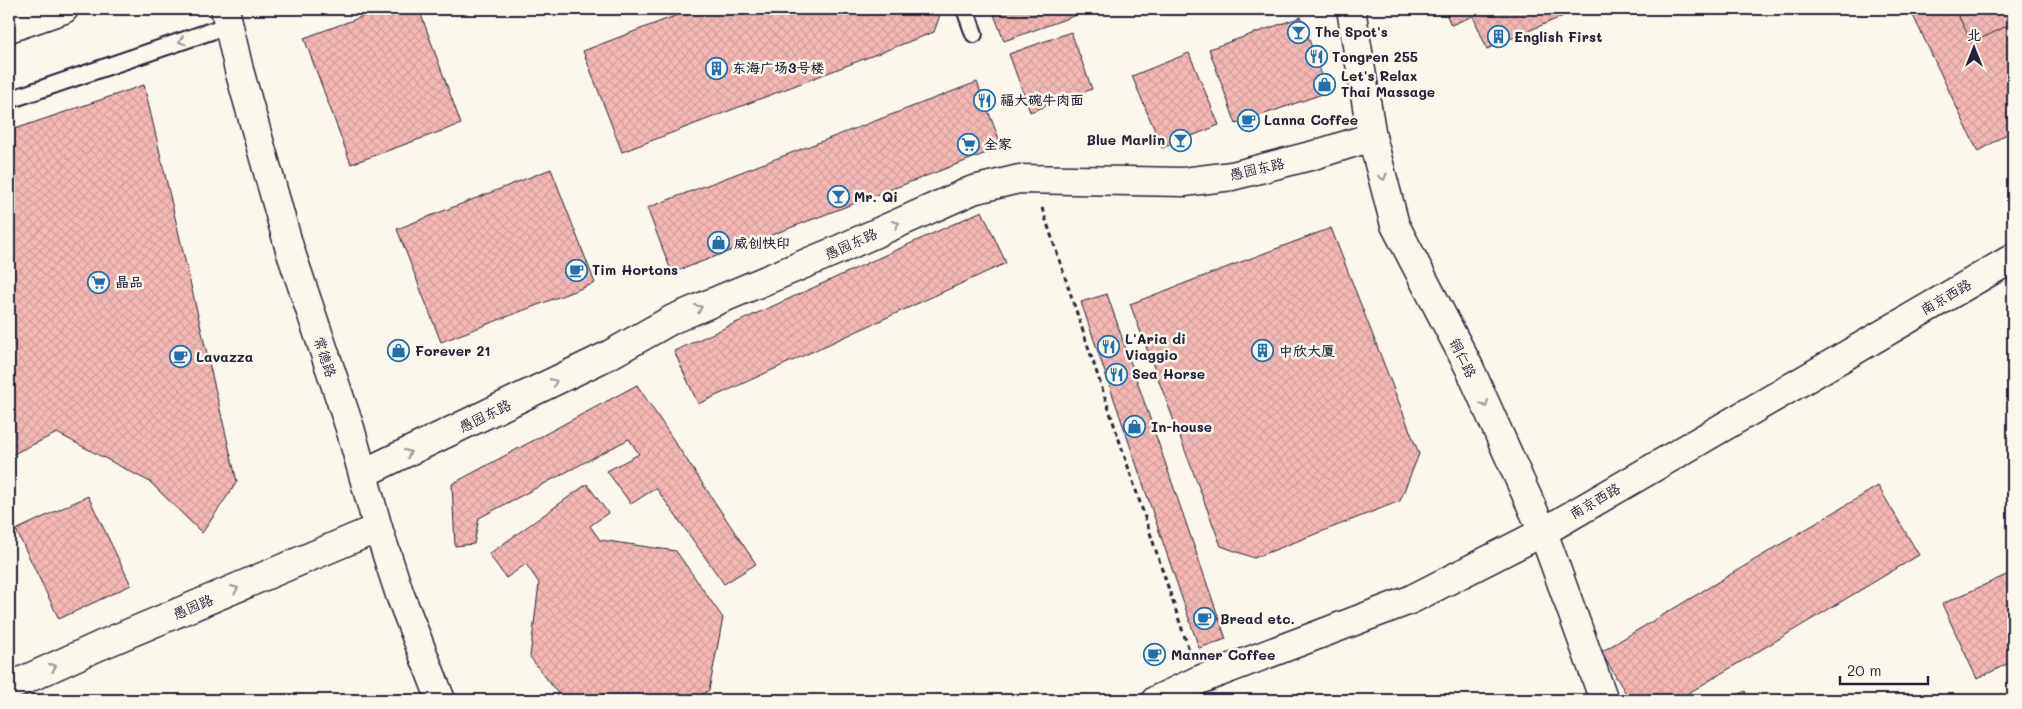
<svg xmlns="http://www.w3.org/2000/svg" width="2022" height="709" viewBox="0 0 2022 709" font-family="Mali,'LXGW WenKai TC',sans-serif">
	<defs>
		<pattern id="building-cross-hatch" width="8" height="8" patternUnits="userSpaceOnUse" patternTransform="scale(1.25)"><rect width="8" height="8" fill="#f4b8b4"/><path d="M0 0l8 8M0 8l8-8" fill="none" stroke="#d19e9c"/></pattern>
	</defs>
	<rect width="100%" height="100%" fill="#fbf7ec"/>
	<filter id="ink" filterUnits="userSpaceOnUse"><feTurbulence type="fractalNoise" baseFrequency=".02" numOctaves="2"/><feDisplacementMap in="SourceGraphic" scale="10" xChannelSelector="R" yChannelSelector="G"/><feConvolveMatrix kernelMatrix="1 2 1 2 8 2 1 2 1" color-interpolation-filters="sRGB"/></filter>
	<g filter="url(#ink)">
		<g fill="url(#building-cross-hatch)" stroke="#22223b">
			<path d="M383,9h36l42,115 -110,40 -47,-126z"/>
			<path d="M693,9h249l-8,23 -312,120 -39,-101z"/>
			<path d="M992,9h92l1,3 -81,29z"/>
			<path d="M1444,9h135l-92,40 -14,-33 -22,9z"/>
			<path d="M1910,9h103v121l-35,22z"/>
			<path d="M1955,9h58v14l-41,20z"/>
			<path d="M1301,17l27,75 -92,32 -27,-75z"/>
			<path d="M1071,32l21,57 -62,23 -21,-58z"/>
			<path d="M1189,53l30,72 -57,23 -30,-72z"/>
			<path d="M977,82l25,65 -330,126 -25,-65z"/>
			<path d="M144,85l93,397 -35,51 -52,-51 -93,-49 -48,23v-325z"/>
			<path d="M551,169l44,114 -154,59 -44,-113z"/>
			<path d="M982,211l24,52 -308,141 -24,-53z"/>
			<path d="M1331,228l88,226 -19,47 -146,57 -33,-12 -91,-242z"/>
			<path d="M1107,294l119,345 -27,9 -118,-346z"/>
			<path d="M637,385l119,179 -32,20 -68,-96 -25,16 -24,-33 32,-17 -10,-15 -150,79 -5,26 -19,2 -3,-62z"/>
			<path d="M587,484l21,29 -18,13 10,14 76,11 47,67 -14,72 -15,10h-131l-33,-43 9,-74 -13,-19 -20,14 -17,-24z"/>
			<path d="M1878,486l41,69 -242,145h-47l-29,-48z"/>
			<path d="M88,496l43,89 -72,34 -43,-89z"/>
			<path d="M2013,572v89l-36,18 -35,-75z"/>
			<path d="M1745,691l4,9h-20z"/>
		</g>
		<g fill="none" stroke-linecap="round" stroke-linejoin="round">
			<defs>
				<g id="lane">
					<path d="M965,9l9,25"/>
					<path d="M9,100l220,-75"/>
				</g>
				<g id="street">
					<path d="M1351,9l21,128 23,88 74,142 74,165 61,168"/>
					<path d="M9,28l55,-19"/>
					<path d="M364,473l245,-118 64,-36 167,-70 133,-59 46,-11 165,3 48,-6 82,-21 58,-18"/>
					<path d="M9,687l90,-41 279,-118"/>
				</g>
				<g id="secondary">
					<path d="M225,9l14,61 51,180 60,178 28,100 22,67 41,105"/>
					<path d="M1156,700l43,-20 211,-80 133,-68 470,-274"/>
				</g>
			</defs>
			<use href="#lane" stroke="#22223b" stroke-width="20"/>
			<use href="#street" stroke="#22223b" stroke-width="31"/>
			<use href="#secondary" stroke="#22223b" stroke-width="31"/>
			<path stroke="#22223b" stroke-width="3" stroke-dasharray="5 4" stroke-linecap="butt" d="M1042,208l148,445"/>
			<use href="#lane" stroke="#fbf7ec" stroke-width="16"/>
			<use href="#street" stroke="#fbf7ec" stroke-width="28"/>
			<use href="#secondary" stroke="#fbf7ec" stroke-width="28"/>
		</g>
		<defs><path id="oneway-chevron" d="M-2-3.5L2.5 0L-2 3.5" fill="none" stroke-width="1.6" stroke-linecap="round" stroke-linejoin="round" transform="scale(1.25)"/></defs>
		<g stroke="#99979c">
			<use href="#oneway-chevron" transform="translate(182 41) rotate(161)"/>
			<use href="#oneway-chevron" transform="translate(1383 177) rotate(76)"/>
			<use href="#oneway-chevron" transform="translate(896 224) rotate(-24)"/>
			<use href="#oneway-chevron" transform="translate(699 308) rotate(-23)"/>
			<use href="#oneway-chevron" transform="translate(554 382) rotate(-26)"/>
			<use href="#oneway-chevron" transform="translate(1485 404) rotate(66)"/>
			<use href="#oneway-chevron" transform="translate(408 453) rotate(-25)"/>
			<use href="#oneway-chevron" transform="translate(235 589) rotate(-23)"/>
			<use href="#oneway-chevron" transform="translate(53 667) rotate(-24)"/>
		</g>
	</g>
	<defs>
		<symbol id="bar-ring" viewBox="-11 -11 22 22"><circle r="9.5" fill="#fbf7ec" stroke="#1f6fb2" stroke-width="1.5"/><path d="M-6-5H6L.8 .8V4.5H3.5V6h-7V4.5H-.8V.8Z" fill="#1f6fb2"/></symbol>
		<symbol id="building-ring" viewBox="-11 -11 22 22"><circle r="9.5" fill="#fbf7ec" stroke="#1f6fb2" stroke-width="1.5"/><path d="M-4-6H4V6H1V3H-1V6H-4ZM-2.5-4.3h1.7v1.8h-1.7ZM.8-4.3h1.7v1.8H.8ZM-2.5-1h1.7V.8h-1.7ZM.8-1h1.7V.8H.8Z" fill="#1f6fb2"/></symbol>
		<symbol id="restaurant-ring" viewBox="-11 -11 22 22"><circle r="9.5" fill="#fbf7ec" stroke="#1f6fb2" stroke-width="1.5"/><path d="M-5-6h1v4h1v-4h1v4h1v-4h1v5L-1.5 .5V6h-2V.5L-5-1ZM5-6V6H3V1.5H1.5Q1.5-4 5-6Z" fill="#1f6fb2"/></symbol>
		<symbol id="shop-ring" viewBox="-11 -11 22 22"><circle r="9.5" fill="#fbf7ec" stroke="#1f6fb2" stroke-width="1.5"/><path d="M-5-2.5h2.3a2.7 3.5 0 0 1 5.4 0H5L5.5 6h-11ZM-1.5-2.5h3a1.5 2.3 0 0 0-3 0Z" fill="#1f6fb2"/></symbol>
		<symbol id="cafe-ring" viewBox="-11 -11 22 22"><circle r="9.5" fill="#fbf7ec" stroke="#1f6fb2" stroke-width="1.5"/><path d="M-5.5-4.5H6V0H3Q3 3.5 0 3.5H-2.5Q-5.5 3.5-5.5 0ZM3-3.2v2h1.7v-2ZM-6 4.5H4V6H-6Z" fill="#1f6fb2"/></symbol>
		<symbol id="supermarket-ring" viewBox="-11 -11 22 22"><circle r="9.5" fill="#fbf7ec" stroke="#1f6fb2" stroke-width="1.5"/><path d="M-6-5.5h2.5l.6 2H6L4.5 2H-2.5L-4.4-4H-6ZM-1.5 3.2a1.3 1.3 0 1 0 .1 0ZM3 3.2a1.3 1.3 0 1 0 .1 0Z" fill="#1f6fb2"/></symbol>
	</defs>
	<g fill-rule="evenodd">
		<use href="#bar-ring" x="1286" y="20" width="25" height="25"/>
		<use href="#building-ring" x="1486" y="24" width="25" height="25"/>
		<use href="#restaurant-ring" x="1304" y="44" width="25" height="25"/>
		<use href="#building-ring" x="704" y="56" width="25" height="25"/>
		<use href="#shop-ring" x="1312" y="72" width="25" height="25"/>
		<use href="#restaurant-ring" x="972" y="88" width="25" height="25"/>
		<use href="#cafe-ring" x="1236" y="108" width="25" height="25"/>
		<use href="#bar-ring" x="1168" y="128" width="25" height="25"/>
		<use href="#supermarket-ring" x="956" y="132" width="25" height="25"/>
		<use href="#bar-ring" x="826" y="184" width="25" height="25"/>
		<use href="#shop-ring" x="706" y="230" width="25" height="25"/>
		<use href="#cafe-ring" x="564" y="258" width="25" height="25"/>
		<use href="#supermarket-ring" x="86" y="270" width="25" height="25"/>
		<use href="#restaurant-ring" x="1096" y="334" width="25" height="25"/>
		<use href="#shop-ring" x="386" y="338" width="25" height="25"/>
		<use href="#building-ring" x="1250" y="338" width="25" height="25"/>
		<use href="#cafe-ring" x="168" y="344" width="25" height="25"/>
		<use href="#restaurant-ring" x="1104" y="362" width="25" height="25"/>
		<use href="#shop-ring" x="1122" y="414" width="25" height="25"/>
		<use href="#cafe-ring" x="1192" y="606" width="25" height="25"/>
		<use href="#cafe-ring" x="1142" y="642" width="25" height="25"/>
	</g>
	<g text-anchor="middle" stroke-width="5" stroke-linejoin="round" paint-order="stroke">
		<g font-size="14" font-weight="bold" fill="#22223b" stroke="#fbf7ec" text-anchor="start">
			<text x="1315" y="37">The Spot's</text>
			<text x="1514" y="42">English First</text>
			<text x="1332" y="62">Tongren 255</text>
			<text x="732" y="73">东海广场3号楼</text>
			<text x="1341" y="81">Let's Relax<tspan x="1341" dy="16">Thai Massage</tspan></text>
			<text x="1000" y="105">福大碗牛肉面</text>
			<text x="1264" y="125">Lanna Coffee</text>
			<text x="1165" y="145" text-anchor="end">Blue Marlin</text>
			<text x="984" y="149">全家</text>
			<text x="854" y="202">Mr. Qi</text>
			<text x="734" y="248">威创快印</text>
			<text x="592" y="275">Tim Hortons</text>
			<text x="115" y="287">晶品</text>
			<text x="1125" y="344">L'Aria di<tspan x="1125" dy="16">Viaggio</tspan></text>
			<text x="415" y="356">Forever 21</text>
			<text x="1279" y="356">中欣大厦</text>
			<text x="196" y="362">Lavazza</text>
			<text x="1132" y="379">Sea Horse</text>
			<text x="1151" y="432">In-house</text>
			<text x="1220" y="624">Bread etc.</text>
			<text x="1171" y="660">Manner Coffee</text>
		</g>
		<g font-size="14" fill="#22223b" stroke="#fbf7ec">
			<text transform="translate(1257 169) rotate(-13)" y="5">愚园东路</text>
			<text transform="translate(851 244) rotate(-24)" y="5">愚园东路</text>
			<text transform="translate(1946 297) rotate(-30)" y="5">南京西路</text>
			<text transform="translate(325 357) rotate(71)" y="5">常德路</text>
			<text transform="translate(1463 358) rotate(64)" y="5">铜仁路</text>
			<text transform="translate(485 416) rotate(-26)" y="5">愚园东路</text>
			<text transform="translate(1595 501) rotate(-30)" y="5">南京西路</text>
			<text transform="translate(193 607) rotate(-23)" y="5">愚园路</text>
		</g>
	</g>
	<rect width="2022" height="709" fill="none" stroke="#fbf7ec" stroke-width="30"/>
	<rect x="15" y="15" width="1992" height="679" fill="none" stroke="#22223b" stroke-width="2" filter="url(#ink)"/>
	<g transform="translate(1974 48)" stroke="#fbf7ec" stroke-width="4" paint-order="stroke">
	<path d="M0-4L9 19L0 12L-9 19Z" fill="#22223b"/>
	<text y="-8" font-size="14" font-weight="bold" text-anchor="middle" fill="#22223b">北</text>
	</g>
	<path d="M1840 676v8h88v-8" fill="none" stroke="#22223b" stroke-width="2.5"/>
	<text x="1847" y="676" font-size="15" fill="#22223b" stroke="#fbf7ec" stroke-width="4" paint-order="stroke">20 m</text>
</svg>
